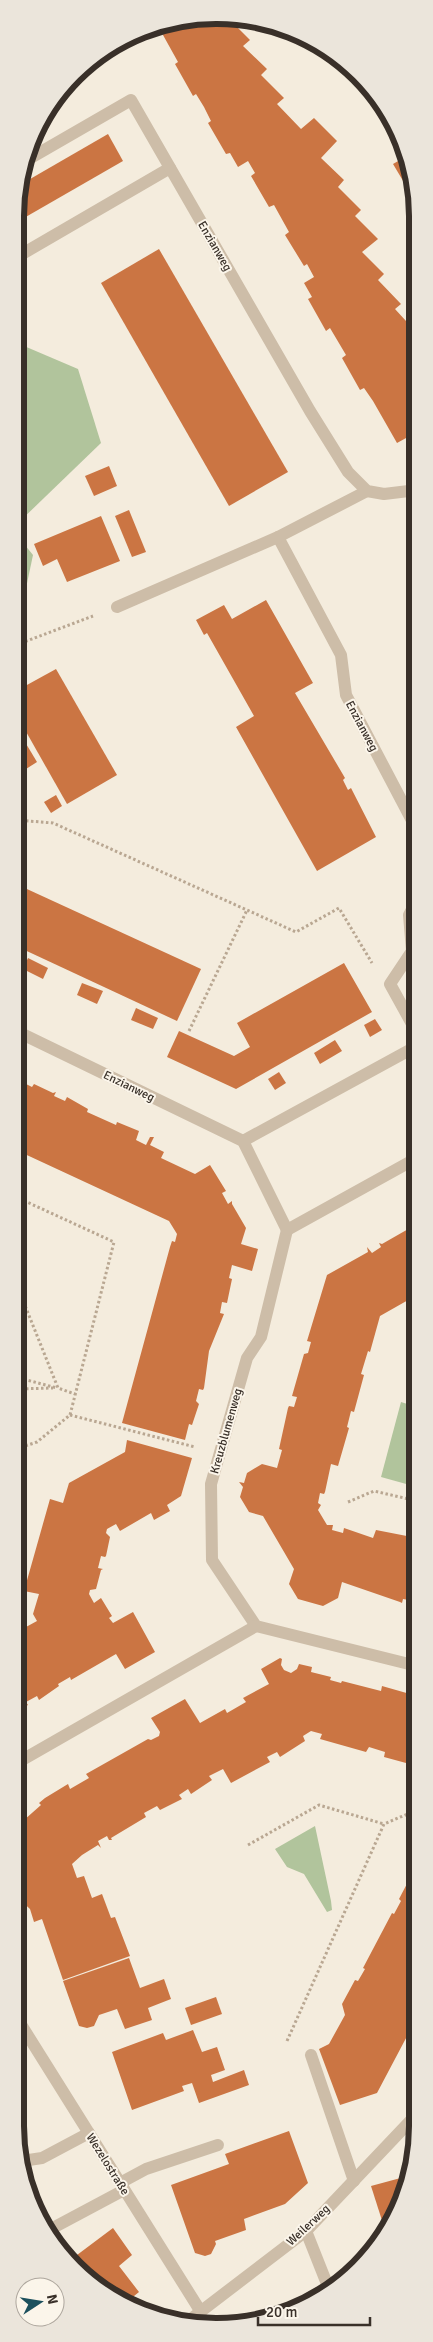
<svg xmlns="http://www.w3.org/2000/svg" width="433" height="2342" viewBox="0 0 433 2342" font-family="Signika,sans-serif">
	<rect width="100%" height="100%" fill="#f4ecdd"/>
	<g fill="#b1c49c">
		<path d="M17,343l61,26 23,74 -85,82z"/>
		<path d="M16,534l17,21 -11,52 -6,14z"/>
		<path d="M401,1402l16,5v80l-36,-10z"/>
		<path d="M315,1826l16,75 1,9 -5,2 -23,-38 -17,-7 -12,-18z"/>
	</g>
	<g fill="#cb7543">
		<path d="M228,18l22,22 -7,6 24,23 -6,6 23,23 -7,6 24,25 13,-11 23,23 -16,17 23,22 -6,7 23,23 -6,6 23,23 -16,13 22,22 -6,6 23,24 -6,5 22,24 -6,6 6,6v87l-20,11 -24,-42 -9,-13 -4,2 -18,-32 4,-3 -16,-27 -4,3 -18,-32 4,-2 -8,-14 10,-6 -7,-13 -3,2 -19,-31 4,-3 -15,-27 -5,2 -18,-31 4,-3 -7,-12 -10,6 -8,-14 -4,1 -18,-31 3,-2 -7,-14 -8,-13 -3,2 -18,-32 3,-2 -15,-27 2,-7 -8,-3 7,-3z"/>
		<path d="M108,134l15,27 -106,61 1,-36z"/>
		<path d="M405,157l13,46v3l-25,-42z"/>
		<path d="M159,249l129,223 -59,34 -128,-223z"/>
		<path d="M109,466l8,20 -23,10 -9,-20z"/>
		<path d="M129,510l17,42 -14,5 -17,-41z"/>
		<path d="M101,516l19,45 -53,21 -10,-23 -14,7 -9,-22z"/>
		<path d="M266,600l47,83 -18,10 50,85 -2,2 5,10 3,-2 25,49 -59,34 -81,-144 18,-11 -47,-83 -3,2 -8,-15 28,-15 8,14z"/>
		<path d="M56,669l61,106 -50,29 -51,-90v-23z"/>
		<path d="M25,742l12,20 -11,7 -10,-18v-4z"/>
		<path d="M56,795l6,11 -11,7 -7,-11z"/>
		<path d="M16,884l185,85 -24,52 -161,-75z"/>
		<path d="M28,958l20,10 -5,11 -20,-10z"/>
		<path d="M344,963l28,49 -136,77 -69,-32 12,-26 55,25 16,-9 -13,-24z"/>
		<path d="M82,983l21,8 -6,13 -20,-9z"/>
		<path d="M136,1008l22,10 -5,11 -22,-9z"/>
		<path d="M375,1019l7,11 -12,7 -6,-12z"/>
		<path d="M335,1040l7,11 -22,13 -6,-11z"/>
		<path d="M279,1072l7,11 -11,7 -7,-11z"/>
		<path d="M16,1079l16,8 2,-3 19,9 3,-1 -2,4 11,5 2,-4 21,12 -1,3 29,13 1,-3 22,9 -3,9 10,5 4,-8h4l-4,8 14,7 -3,6 34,16 15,-9 16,26 -4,2 6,11 4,-3v3l14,24 -5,16 17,5 -6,22 -20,-6 -3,13 3,1 -5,24 -5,-1 -2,11 4,1 -15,37 -5,37 -1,2 -4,-1 -3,12 3,3 -7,21 -3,-1 -4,16 -63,-17 48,-176 2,-6 3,1 2,-8 -8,-13 -153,-71z"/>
		<path d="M417,1224v71l-37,21 -10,36 -2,-1 -7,23 3,1 -10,37 -3,-1 -4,16 2,1 -11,38 -7,-2 -6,28 -1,2 -4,-1 -2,10 3,2 -3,5 9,15h6l-1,5 11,3 1,-5 29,10 3,-8 41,8v67l-4,1 1,-5 -11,-2 -1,4 -2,-1 -58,-20 -4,16 -15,8 -25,-7 -9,-15 5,-15 -31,-53 -14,-4 -9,-15 3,-10 -4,-5 5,1 3,-10 15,-9 15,4 5,-18 -3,-1 9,-41 1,-2 5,1 3,-10 -5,-1 12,-42 4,-1 3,-11 -4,-1 20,-66 41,-23 -1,-5 5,6 9,-6 -2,-4 3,1z"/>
		<path d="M127,1440l65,18 -11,38 -14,9 3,6 -16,9 -3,-7 -31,18 -4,-7 -9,5 -1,4 4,4 -4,19 -1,1 -4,-1 -3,12 5,1 -2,1 -5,19 -6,1 -1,4 5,9 7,-5 11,18 -3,2 4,5 20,-11 22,40 -30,17 -9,-15 -45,26 -1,-3 -12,7 1,2 -20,14 -2,-4 -11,6 2,3 -13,7v-79l22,-12 -4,-7 6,-20 -15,-3 26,-92 13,4 6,-20 56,-31z"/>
		<path d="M280,1658l2,1 -1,6 3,5 7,3 6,-4 2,-5 13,3 -1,5 20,5 -1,3 11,3 1,-2 39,10 1,-5 35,10v70l-33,-9 1,-5 -16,-5 -3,5 -46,-13 2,-5 -11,-3 -8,5 2,5 -25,16 -3,-5 -10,5 3,5 -39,21 -8,-14 -14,7 3,4 -21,14 -3,-5 -9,6 3,4 -22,11 -3,-4 -13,7 2,4 -35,21 1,2h-3l-2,-4 -9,5 3,7 -3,-3 -16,10 -10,9 5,14 7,-2 8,22 10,-4 9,24 4,-1 15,39 -67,24 -21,-61 -8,3 -4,-13 -15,-14v-67l26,-23 -2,-2 6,-5 23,-14 2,5 19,-11 -3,-4 62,-35 3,1 8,-4 1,-4 -9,-14 34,-19 15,24 25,-14 2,4 19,-11 -3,-4 26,-14 -8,-15z"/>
		<path d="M416,1876v122l-6,12 3,1 -2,3 3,9 -37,70 -37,12 -21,-56 10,-5 16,-29 -3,-11 13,-24 3,1 7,-12 -2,-1 29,-55 2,1 7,-13 -2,-2 11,-21z"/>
		<path d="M129,1958l11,30 24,-9 7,20 -23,9 4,12 -27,9 -8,-20 -18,6 -5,11 -7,2 -8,-2 -16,-45z"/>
		<path d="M216,1997l6,17 -31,11 -6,-17z"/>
		<path d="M193,2030l9,22 15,-5 8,23 -14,5 2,7 31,-12 5,15 -50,18 -7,-20 -10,3 2,5 -52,19 -20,-58 51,-19 3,7z"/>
		<path d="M289,2131l19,52 -23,21 -41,15 2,11 -31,11 1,3 -5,10 -6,2 -10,-3 -24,-68 58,-21 -4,-10z"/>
		<path d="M408,2176l-17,50 -5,7 -15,-47z"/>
		<path d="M113,2228l19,27 -13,11 20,26 -15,12 -50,-36 -8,-12 7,2z"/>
	</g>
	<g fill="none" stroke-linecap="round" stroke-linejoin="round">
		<g stroke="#b9a792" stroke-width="3" stroke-dasharray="2.5 2.5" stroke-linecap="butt">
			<path d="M16,645l77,-29"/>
			<path d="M16,820l37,3 243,109 43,-24 33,55"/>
			<path d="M189,1031l58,-121"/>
			<path d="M16,1283l42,105 17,6"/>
			<path d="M16,1373l7,6 34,9"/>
			<path d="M16,1389l37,-1"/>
			<path d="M70,1415l125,32"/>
			<path d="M16,1449l21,-7 33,-27 44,-173 -98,-45"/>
			<path d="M348,1502l26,-11 43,10"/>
			<path d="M248,1845l71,-40 65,19"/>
			<path d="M287,2041l97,-217 33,-14"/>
		</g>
		<g stroke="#cdbda8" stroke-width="12">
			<path d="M17,257l153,-89"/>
			<path d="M287,1230l-26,107 -14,21 -36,126 1,76 44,66 161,40"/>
			<path d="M15,1764l241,-138"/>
			<path d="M311,2055l43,126"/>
			<path d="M22,2161l20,-3 47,-25"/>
			<path d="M120,2183l26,-14 72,-24"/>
			<path d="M49,2230l75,-40"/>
		</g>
		<g stroke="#cdbda8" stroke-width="12">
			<path d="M27,160l104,-60 179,311 38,61 19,19 17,3 33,-4"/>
			<path d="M278,537l63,118 5,40 71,135"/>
			<path d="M117,607l161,-70 89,-46"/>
			<path d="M16,1031l227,110 44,89 130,-72"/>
			<path d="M417,1033l-27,-49 22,-33 -3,-36 8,-15"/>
			<path d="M243,1141l174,-95"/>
			<path d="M15,2015l186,297"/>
			<path d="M306,2231l23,58"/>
			<path d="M187,2322l119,-91 110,-116"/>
		</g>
	</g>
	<g text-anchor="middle" stroke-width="4" stroke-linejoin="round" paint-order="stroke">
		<g font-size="12" fill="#393029" stroke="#fbf5ea">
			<text transform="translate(215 246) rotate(60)" y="4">Enzianweg</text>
			<text transform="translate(362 726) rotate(62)" y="4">Enzianweg</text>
			<text transform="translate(129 1086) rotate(26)" y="4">Enzianweg</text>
			<text transform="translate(226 1431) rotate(-74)" y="4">Kreuzblumenweg</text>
			<text transform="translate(108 2164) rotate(58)" y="4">Wezelostraße</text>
			<text transform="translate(308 2225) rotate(-43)" y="4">Weilerweg</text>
		</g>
	</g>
	<path d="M0 0H433V2342H0ZM216 24H217A192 192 0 0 1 409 216V2126A192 192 0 0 1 217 2318H216A192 192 0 0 1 24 2126V216A192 192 0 0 1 216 24Z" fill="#ebe5db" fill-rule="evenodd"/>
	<path fill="none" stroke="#393029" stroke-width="6" d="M216 24H217A192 192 0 0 1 409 216V2126A192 192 0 0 1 217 2318H216A192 192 0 0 1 24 2126V216A192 192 0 0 1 216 24Z"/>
	<g transform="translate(40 2302) rotate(78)"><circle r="24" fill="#fbf5ea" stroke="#ada69d"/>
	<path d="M0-4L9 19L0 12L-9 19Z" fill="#1c505d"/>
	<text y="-8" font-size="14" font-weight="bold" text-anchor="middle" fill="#393029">N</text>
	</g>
	<path d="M258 2317v8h112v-8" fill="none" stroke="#393029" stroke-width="2.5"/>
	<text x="266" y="2317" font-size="15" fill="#393029" stroke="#fbf5ea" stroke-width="4" paint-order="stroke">20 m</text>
</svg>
